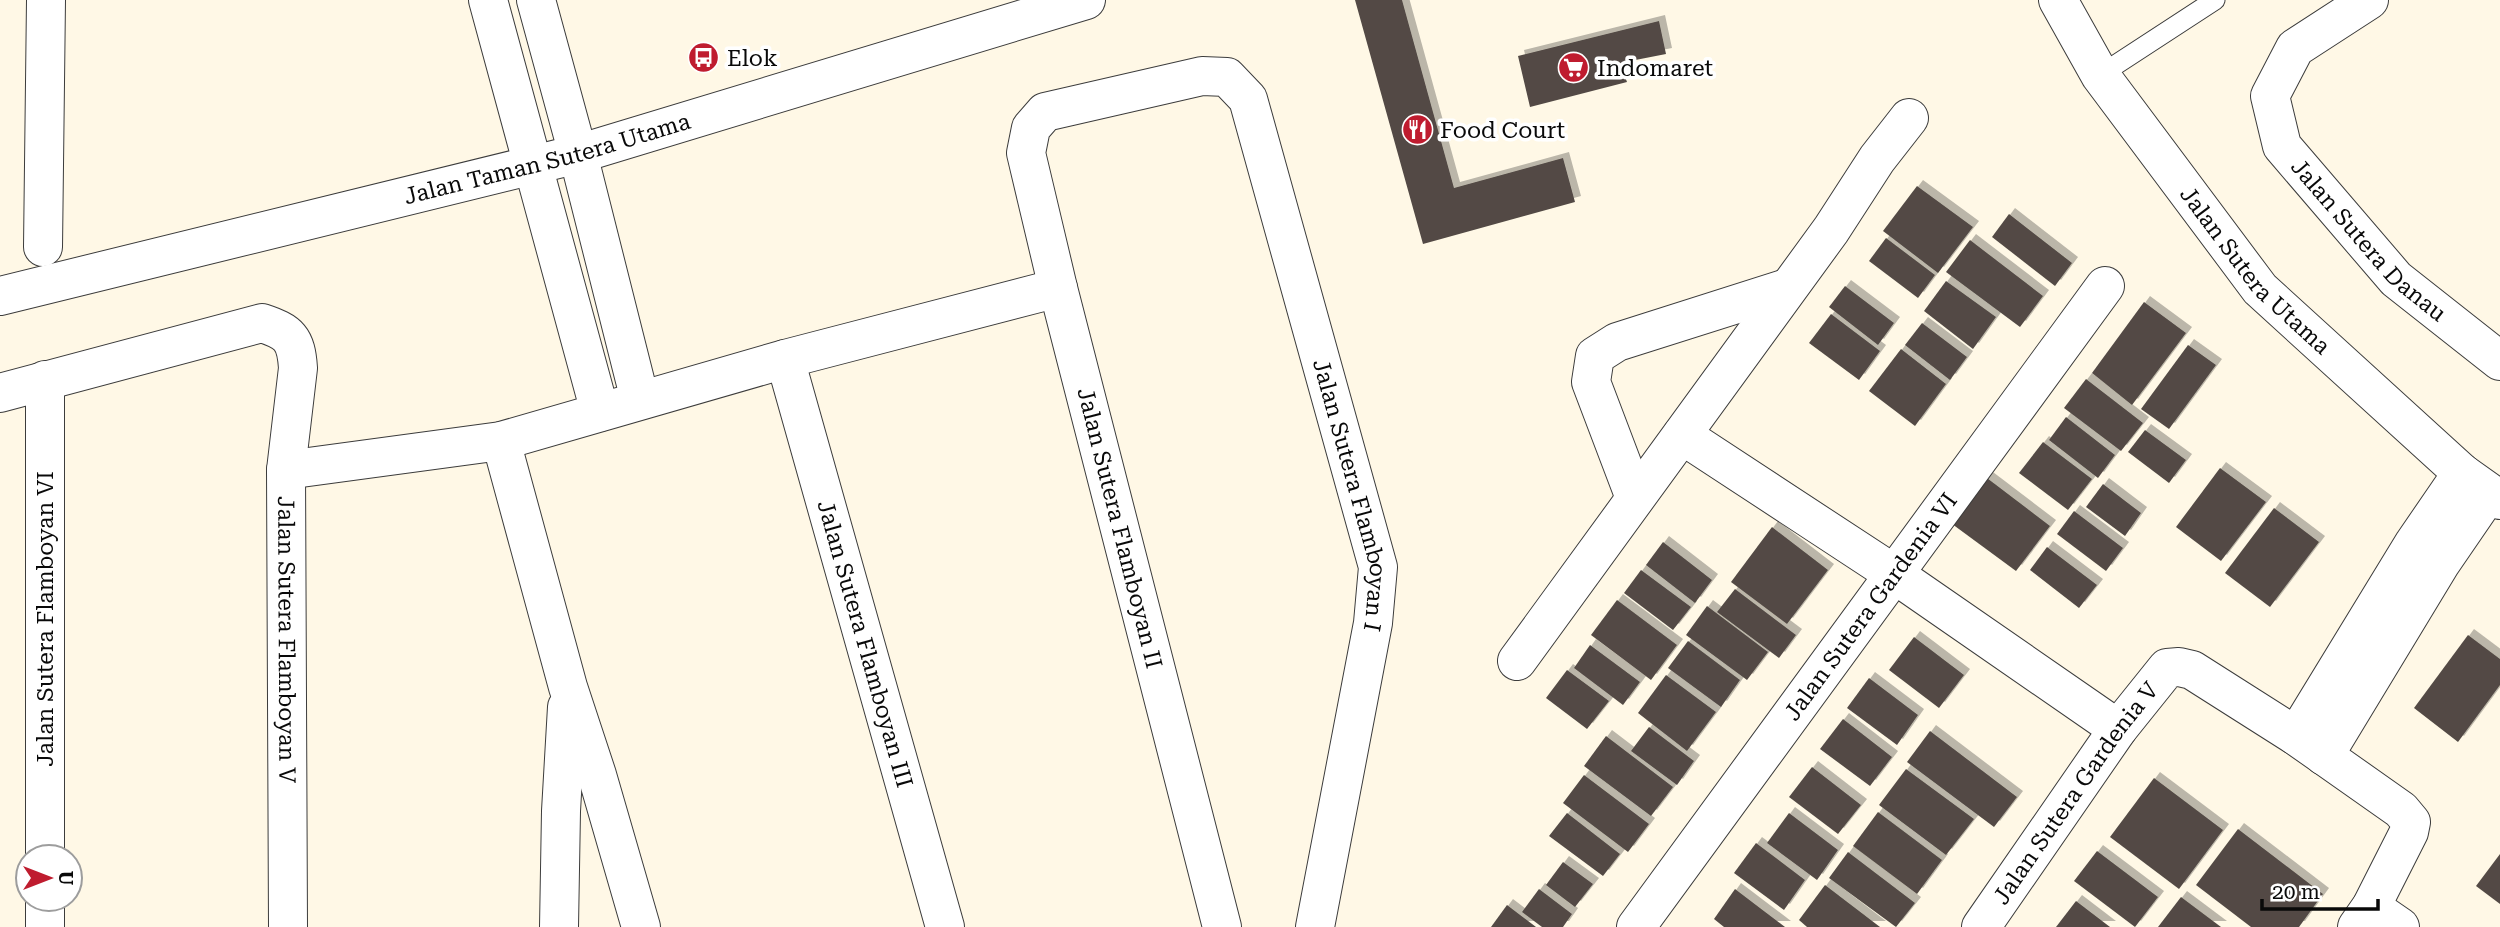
<svg xmlns="http://www.w3.org/2000/svg" width="2500" height="927" viewBox="0 0 2500 927" font-family="'Roboto Serif',serif">
	<defs>
		<filter id="shadow"><feDropShadow dx="6" dy="-6" stdDeviation="0" flood-color="#0004"/></filter>
	</defs>
	<rect width="100%" height="100%" fill="#fff8e6"/>
	<g fill="#524a45" filter="url(#shadow)">
		<path d="M1355,0h47l52,188 109,-30 12,44 -152,42z"/>
		<path d="M1659,21l7,33 -46,9 7,19 -97,25 -12,-51z"/>
		<path d="M1917,186l56,41 -35,46 -55,-42z"/>
		<path d="M2009,214l63,49 -17,23 -63,-49z"/>
		<path d="M1886,238l49,37 -17,23 -49,-37z"/>
		<path d="M1970,240l73,56 -23,31 -74,-55z"/>
		<path d="M1946,281l50,36 -23,32 -49,-38z"/>
		<path d="M1845,286l49,37 -16,22 -49,-38z"/>
		<path d="M2144,302l42,31 -54,72 -40,-32z"/>
		<path d="M1831,314l49,37 -21,29 -50,-37z"/>
		<path d="M1922,323l45,34 -17,23 -45,-35z"/>
		<path d="M2188,345l28,20 -47,64 -28,-20z"/>
		<path d="M1901,349l45,35 -31,42 -46,-35z"/>
		<path d="M2086,379l57,44 -22,28 -57,-43z"/>
		<path d="M2066,417l49,38 -17,23 -49,-38z"/>
		<path d="M2145,430l41,30 -17,23 -41,-31z"/>
		<path d="M2043,442l49,37 -24,31 -49,-37z"/>
		<path d="M2220,468l46,34 -45,59 -45,-34z"/>
		<path d="M1983,475l67,51 -34,45 -68,-50z"/>
		<path d="M2103,484l38,29 -16,23 -39,-29z"/>
		<path d="M2274,508l45,34 -49,65 -45,-34z"/>
		<path d="M2074,511l49,37 -17,23 -49,-37z"/>
		<path d="M1772,527l56,43 -41,54 -56,-42z"/>
		<path d="M1663,542l49,38 -17,23 -49,-38z"/>
		<path d="M2047,547l50,38 -18,23 -49,-38z"/>
		<path d="M1641,570l50,37 -18,23 -49,-37z"/>
		<path d="M1735,589l61,46 -17,23 -62,-46z"/>
		<path d="M1617,600l60,45 -26,35 -60,-45z"/>
		<path d="M1707,606l61,46 -21,28 -61,-45z"/>
		<path d="M2468,635l32,24v26l-42,57 -44,-34z"/>
		<path d="M1914,637l50,38 -25,33 -50,-38z"/>
		<path d="M1688,641l52,39 -19,27 -53,-39z"/>
		<path d="M1590,645l50,37 -17,23 -49,-37z"/>
		<path d="M1567,670l42,31 -22,28 -41,-31z"/>
		<path d="M1666,675l50,37 -29,39 -49,-38z"/>
		<path d="M1869,678l49,37 -21,30 -50,-37z"/>
		<path d="M1843,719l49,38 -22,29 -50,-37z"/>
		<path d="M1649,727l45,34 -17,24 -46,-34z"/>
		<path d="M1930,731l87,66 -23,30 -87,-65z"/>
		<path d="M1606,736l67,51 -22,29 -67,-50z"/>
		<path d="M1812,767l49,38 -23,29 -49,-37z"/>
		<path d="M1906,769l68,50 -28,36 -67,-50z"/>
		<path d="M1584,775l65,49 -21,28 -65,-49z"/>
		<path d="M2154,778l69,52 -44,59 -69,-52z"/>
		<path d="M1878,812l64,48 -25,34 -64,-48z"/>
		<path d="M1567,813l53,41 -17,22 -54,-40z"/>
		<path d="M1789,813l49,37 -21,30 -50,-37z"/>
		<path d="M2238,829l85,65 -24,33h-48l-55,-42z"/>
		<path d="M1756,843l49,37 -21,30 -50,-37z"/>
		<path d="M2097,851l61,46 -23,30 -61,-46z"/>
		<path d="M1848,852l67,51 -19,24 -67,-49z"/>
		<path d="M2500,854v50l-24,-18z"/>
		<path d="M1563,862l30,22 -18,23 -29,-22z"/>
		<path d="M1825,885l55,42h-73l-8,-7z"/>
		<path d="M1539,889l33,25 -9,13h-21l-20,-15z"/>
		<path d="M1735,889l50,38h-61l-10,-8z"/>
		<path d="M2181,897l40,30h-63z"/>
		<path d="M2076,901l34,26h-54z"/>
		<path d="M1507,905l29,22h-45z"/>
	</g>
	<g fill="none" stroke-linecap="round" stroke-linejoin="round">
		<defs>
			<path id="service" d="M2100,75l115,-75"/>
			<g id="minor">
				<path d="M488,0l112,412"/>
				<path d="M536,0l42,154 62,246"/>
				<path id="s1" d="M2369,0l-74,48 -25,48 12,50 114,133 104,82"/>
				<path d="M43,247l3,-247"/>
				<path id="s2" d="M0,296l578,-142 508,-154"/>
				<path id="s3" d="M785,359l160,568"/>
				<path d="M45,380v477"/>
				<path id="s4" d="M0,393l262,-70c27,9 34,15 36,45l-12,102 2,457"/>
				<path d="M1682,435l212,139 224,155"/>
				<path d="M501,441l67,246 29,88 44,152"/>
				<path d="M286,470l215,-29 284,-82 273,-71"/>
				<path d="M1635,498l-44,-116 4,-26 22,-14 170,-54"/>
				<path d="M1517,661l314,-431 46,-71 32,-41"/>
				<path d="M2296,736l118,-193 48,-70"/>
				<path d="M2324,756l117,-193 48,-70"/>
				<path d="M45,899v28"/>
				<path d="M2371,907l29,20"/>
				<path d="M559,927l2,-116 6,-104"/>
				<path id="s5" d="M1222,927l-164,-639 -32,-135 5,-25 14,-16 157,-36 25,1 21,22 130,468 -5,56 -58,304"/>
				<path id="s6" d="M1636,927l469,-641"/>
				<path id="s7" d="M1981,927l137,-198 49,-61 12,-1 13,3 104,66 105,74 10,12 -2,10 -38,75 -14,20"/>
			</g>
			<g id="tertiary">
				<path id="s8" d="M2058,0l42,75 160,214 202,184 38,27"/>
			</g>
		</defs>
		<use href="#service" stroke="#3c3c3c" stroke-width="21"/>
		<use href="#minor" stroke="#3c3c3c" stroke-width="40"/>
		<use href="#tertiary" stroke="#3c3c3c" stroke-width="40"/>
		<use href="#service" stroke="#fff" stroke-width="19"/>
		<use href="#minor" stroke="#fff" stroke-width="38"/>
		<use href="#tertiary" stroke="#fff" stroke-width="38"/>
	</g>
	<defs>
		<symbol id="bus-disc" viewBox="-11 -11 22 22"><circle r="9.5" fill="#bf1c2f" stroke="#fff"/><path d="M-5-6H5V4H4V6H2V4H-2V6H-4V4H-5ZM-3.5-4V0h7V-4ZM-3.5 1.2v1.5H-2V1.2ZM2 1.2v1.5H3.5V1.2Z" fill="#fff"/></symbol>
		<symbol id="supermarket-disc" viewBox="-11 -11 22 22"><circle r="9.5" fill="#bf1c2f" stroke="#fff"/><path d="M-6-5.5h2.5l.6 2H6L4.5 2H-2.5L-4.4-4H-6ZM-1.5 3.2a1.3 1.3 0 1 0 .1 0ZM3 3.2a1.3 1.3 0 1 0 .1 0Z" fill="#fff"/></symbol>
		<symbol id="restaurant-disc" viewBox="-11 -11 22 22"><circle r="9.5" fill="#bf1c2f" stroke="#fff"/><path d="M-5-6h1v4h1v-4h1v4h1v-4h1v5L-1.5 .5V6h-2V.5L-5-1ZM5-6V6H3V1.5H1.5Q1.5-4 5-6Z" fill="#fff"/></symbol>
	</defs>
	<g fill-rule="evenodd">
		<use href="#bus-disc" x="686" y="40" width="35" height="35"/>
		<use href="#supermarket-disc" x="1556" y="50" width="35" height="35"/>
		<use href="#restaurant-disc" x="1400" y="112" width="35" height="35"/>
	</g>
	<g text-anchor="middle" stroke-width="7" stroke-linejoin="round" paint-order="stroke">
		<g font-size="23" fill="#090909" stroke="#fff" text-anchor="start">
			<text x="727" y="66">Elok</text>
			<text x="1597" y="76">Indomaret</text>
			<text x="1440" y="138">Food Court</text>
		</g>
		<g font-size="23" fill="#090909" stroke="#fff">
			<text dy="8" stroke="none"><textPath href="#s2" startOffset="564">Jalan Taman Sutera Utama</textPath></text>
			<text dy="8" stroke="none"><textPath href="#s1" startOffset="322">Jalan Sutera Danau</textPath></text>
			<text dy="8" stroke="none"><textPath href="#s8" startOffset="336">Jalan Sutera Utama</textPath></text>
			<text dy="8" stroke="none"><textPath href="#s5" startOffset="1472">Jalan Sutera Flamboyan I</textPath></text>
			<text transform="translate(1120 528) rotate(76)" y="8">Jalan Sutera Flamboyan II</text>
			<text dy="8" stroke="none"><textPath href="#s6" startOffset="397">Jalan Sutera Gardenia VI</textPath></text>
			<text transform="translate(45 619) rotate(-90)" y="8">Jalan Sutera Flamboyan VI</text>
			<text dy="8" stroke="none"><textPath href="#s4" startOffset="607">Jalan Sutera Flamboyan V</textPath></text>
			<text dy="8" stroke="none"><textPath href="#s3" startOffset="296">Jalan Sutera Flamboyan III</textPath></text>
			<text dy="8" stroke="none"><textPath href="#s7" startOffset="164">Jalan Sutera Gardenia V</textPath></text>
		</g>
	</g>
	<g transform="translate(49 878) rotate(90)"><circle r="33" fill="#ffffff" stroke="#9d9d9d" stroke-width="2"/>
	<path d="M0-5L12 26L0 18L-12 26Z" fill="#bf1c2f"/>
	<text y="-10" font-size="19" font-weight="bold" text-anchor="middle" fill="#090909">U</text>
	</g>
	<path d="M2262 899v10h116v-10" fill="none" stroke="#090909" stroke-width="3.5"/>
	<text x="2272" y="899" font-size="21" fill="#090909" stroke="#ffffff" stroke-width="5" paint-order="stroke">20 m</text>
</svg>
